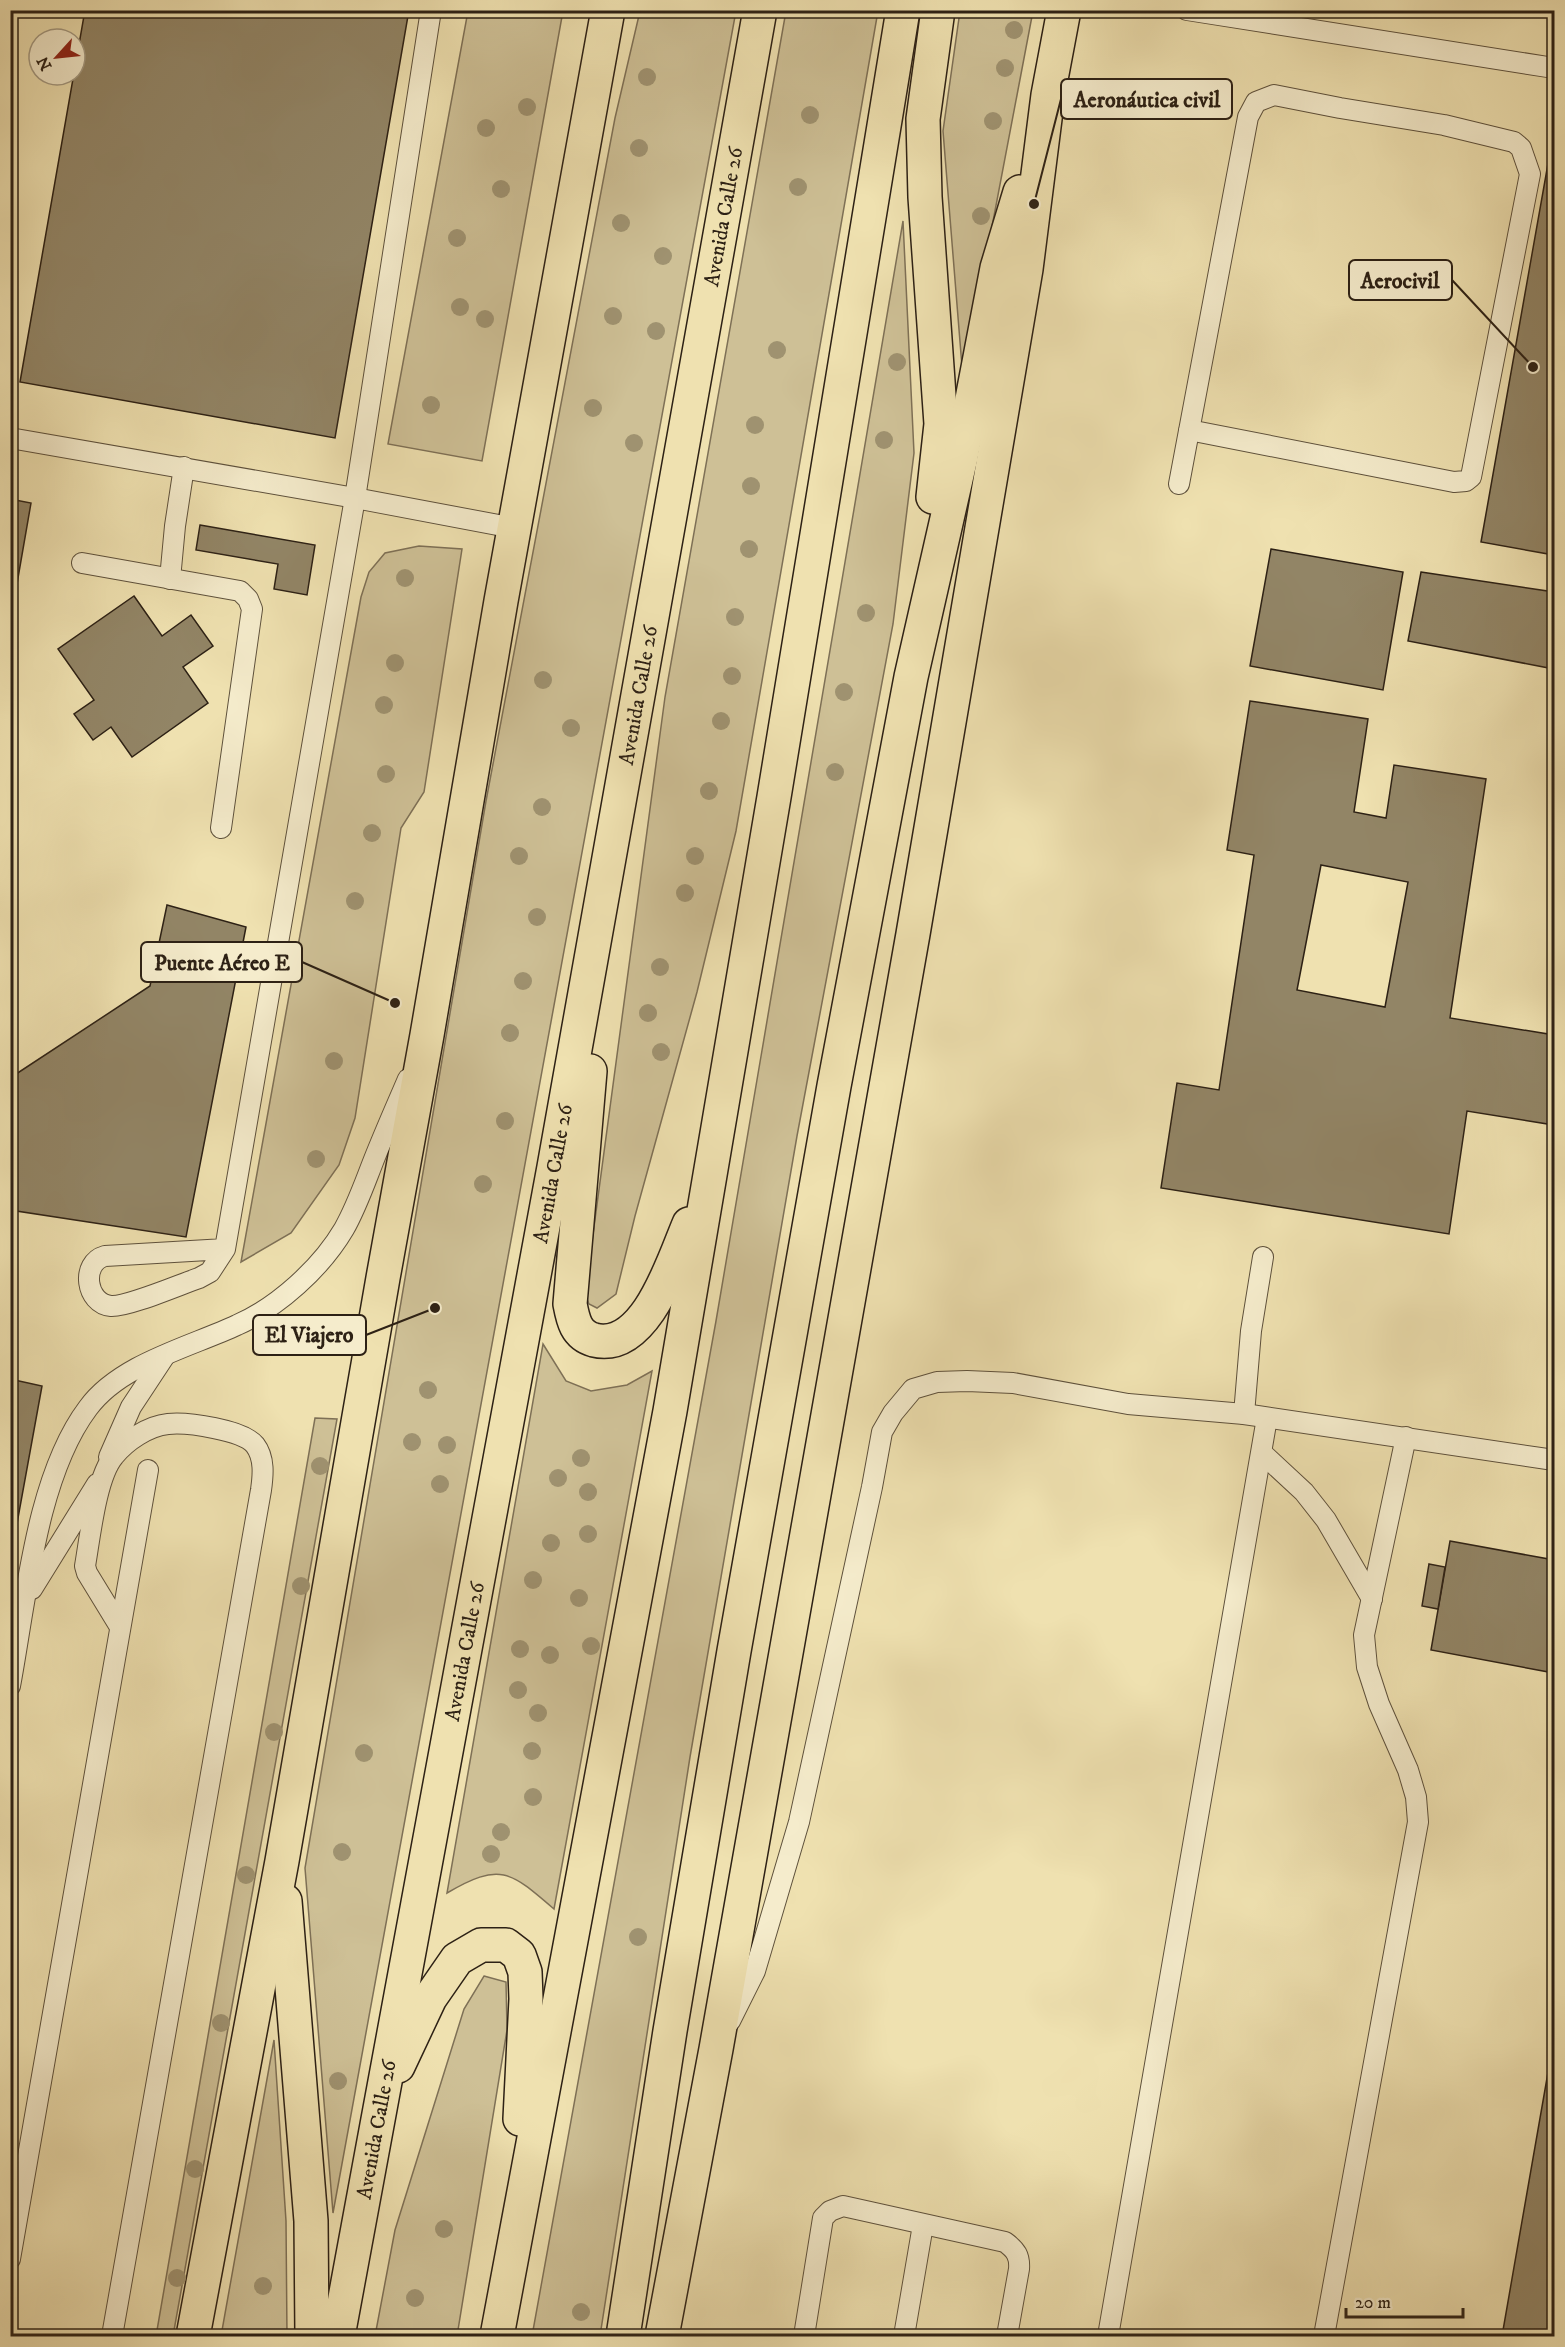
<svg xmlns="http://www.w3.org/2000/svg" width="1565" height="2347" viewBox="0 0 1565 2347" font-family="'IM FELL DW Pica',serif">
	<rect width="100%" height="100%" fill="#efe1b0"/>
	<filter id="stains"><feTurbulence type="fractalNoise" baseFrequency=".00333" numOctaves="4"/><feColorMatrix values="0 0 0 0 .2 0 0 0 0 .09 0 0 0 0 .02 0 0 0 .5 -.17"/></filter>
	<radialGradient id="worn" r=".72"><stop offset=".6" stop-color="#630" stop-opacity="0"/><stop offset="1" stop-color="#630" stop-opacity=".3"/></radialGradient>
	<g fill="#cec096" stroke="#7e7056" stroke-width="1.5">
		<path d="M468,11h95l-81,450 -94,-17z"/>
		<path d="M640,11h96l-403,2202 -28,-345 181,-1067 129,-683z"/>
		<path d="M786,11h92l-142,820 -39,161 -62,224 -19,78 -19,14 -8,-4 -4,-10 80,-597z"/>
		<path d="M960,11h73l-70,368 -20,-248z"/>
		<path d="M903,221l11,232 -21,171 -96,512 -107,621 -90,579h-68l184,-1015z"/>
		<path d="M419,546l43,3 -38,243 -23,36 -46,290 -16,47 -48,68 -50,29 120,-665 8,-25 16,-19z"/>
		<path d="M543,1344l23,37 25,10 36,-6 25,-14 -98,538c-44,-38 -54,-47 -107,-16z"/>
		<path d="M315,1418l22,1 -164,917h-17z"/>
		<path d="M484,1976l22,6 1,48 -50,306h-82l20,-106 69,-221z"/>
		<path d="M274,2040l12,181 1,115h-66z"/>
	</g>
	<g fill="#928566" stroke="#2d2115" stroke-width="1.5" fill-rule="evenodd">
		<path d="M85,10h324l-74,428 -315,-56z"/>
		<path d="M1549,158l5,1v396l-73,-13z"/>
		<path d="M10,499l21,4 -21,121z"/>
		<path d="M200,525l115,20 -8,50 -33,-6 4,-25 -82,-14z"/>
		<path d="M1271,549l132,23 -20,118 -133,-24z"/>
		<path d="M1421,572l133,20v77l-146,-28z"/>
		<path d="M134,596l28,40 29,-21 22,31 -30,21 25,36 -76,54 -21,-30 -18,13 -19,-26 20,-14 -36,-51z"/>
		<path d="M1250,701l118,18 -14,93 32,6 8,-53 92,14 -36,239 104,17v90l-87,-14 -18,123 -288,-46 16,-105 42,7 35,-235 -27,-5zM1321,865l87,17 -23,125 -88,-17z"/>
		<path d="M167,905l79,22 -60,310 -176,-27v-132l140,-92z"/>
		<path d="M10,1379l32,7 -32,176z"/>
		<path d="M1450,1541l104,19v113l-123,-23z"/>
		<path d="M1429,1564l16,3 -7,42 -16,-3z"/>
		<path d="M1554,2038v298h-52z"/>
	</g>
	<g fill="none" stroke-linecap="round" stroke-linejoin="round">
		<defs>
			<g id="lane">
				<path d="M1187,10l367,58"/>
				<path d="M10,438l345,60 159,30"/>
				<path d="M1179,484l69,-367 8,-15 18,-7 66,13 104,17 70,17 7,6 9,26 -59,303 -5,4 -12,1 -265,-52"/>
				<path d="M82,563l158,28 8,8 4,10 -31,219"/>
				<path d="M170,579l5,-53 9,-59"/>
				<path d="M225,1249l-120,7c-25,7 -19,48 6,50 17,1 70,-22 88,-28l11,-6 15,-23 130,-751 76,-488"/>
				<path d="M1244,1414l7,-83 12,-74"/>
				<path d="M1262,1453l42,39 22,28 46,79"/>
				<path d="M109,1457l22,-50 33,-50"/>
				<path d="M32,1589l65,-105"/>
				<path d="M10,1686c16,-85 26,-209 78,-278 32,-44 102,-61 149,-83 41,-18 84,-57 107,-96 12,-21 20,-44 29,-67 11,-28 23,-55 35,-83"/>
				<path d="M730,2021l25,-50 44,-149 73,-335 10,-55 11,-19 20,-24 24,-7 30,-1 46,2 115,21 116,10 310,46"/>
				<path d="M10,2259l138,-789"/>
				<path d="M112,2336l149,-846c2,-14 4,-32 -6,-45 -12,-15 -67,-23 -87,-21 -20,2 -42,17 -54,32 -18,21 -24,82 -29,110l2,7 33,54"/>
				<path d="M804,2336l19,-118 7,-7 13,-5 162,36c11,8 15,14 14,27l-12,67"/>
				<path d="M904,2336l19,-111"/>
				<path d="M1108,2336l159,-918"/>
				<path d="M1324,2336l94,-514 -2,-25 -8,-27 -29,-66 -12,-37 -3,-32 42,-198"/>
			</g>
			<g id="primary">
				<path d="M933,497l8,-73 -16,-227 -2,-78 15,-109"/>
				<path d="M590,1071l-20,233c3,16 6,31 24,36 52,13 80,-81 95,-116"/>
				<path d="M285,1901l26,320 1,115"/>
				<path d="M398,2066l32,-68 27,-39 24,-14h25l13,10 6,17 1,27 -6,120"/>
				<path d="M193,2336l89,-475 101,-583 44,-243 74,-434 107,-591"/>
				<path id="s1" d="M338,2336l216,-1169 206,-1157"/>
				<path d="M497,2336l173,-925 104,-614 129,-787"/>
				<path d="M623,2336l47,-305 64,-380 100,-565 77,-409 50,-220 36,-189 23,-76"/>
				<path d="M662,2336l54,-287 197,-1115 113,-665 22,-174 16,-85"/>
			</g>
		</defs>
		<use href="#lane" stroke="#5e513c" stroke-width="22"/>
		<use href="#primary" stroke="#2d2115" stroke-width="36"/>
		<use href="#lane" stroke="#f5eccc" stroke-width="20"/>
		<use href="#primary" stroke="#efe1b0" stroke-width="33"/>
	</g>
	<g fill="#9f9270">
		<circle cx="1014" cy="30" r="9"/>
		<circle cx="1005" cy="68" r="9"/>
		<circle cx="647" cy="77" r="9"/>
		<circle cx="527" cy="107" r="9"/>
		<circle cx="810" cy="115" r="9"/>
		<circle cx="993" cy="121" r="9"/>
		<circle cx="486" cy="128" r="9"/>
		<circle cx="639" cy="148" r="9"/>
		<circle cx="798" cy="187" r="9"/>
		<circle cx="501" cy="189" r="9"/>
		<circle cx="981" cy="216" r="9"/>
		<circle cx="621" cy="223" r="9"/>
		<circle cx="457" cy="238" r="9"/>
		<circle cx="663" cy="256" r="9"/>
		<circle cx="460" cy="307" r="9"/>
		<circle cx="613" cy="316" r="9"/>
		<circle cx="485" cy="319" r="9"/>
		<circle cx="656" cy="331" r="9"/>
		<circle cx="777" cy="350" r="9"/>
		<circle cx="897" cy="362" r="9"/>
		<circle cx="431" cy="405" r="9"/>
		<circle cx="593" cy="408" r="9"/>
		<circle cx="755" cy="425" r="9"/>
		<circle cx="884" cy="440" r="9"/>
		<circle cx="634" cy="443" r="9"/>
		<circle cx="751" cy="486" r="9"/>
		<circle cx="749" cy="549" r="9"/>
		<circle cx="405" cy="578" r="9"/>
		<circle cx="866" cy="613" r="9"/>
		<circle cx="735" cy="617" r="9"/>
		<circle cx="395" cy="663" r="9"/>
		<circle cx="732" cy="676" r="9"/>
		<circle cx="543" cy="680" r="9"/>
		<circle cx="844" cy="692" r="9"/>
		<circle cx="384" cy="705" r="9"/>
		<circle cx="721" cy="721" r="9"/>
		<circle cx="571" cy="728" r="9"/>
		<circle cx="835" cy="772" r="9"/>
		<circle cx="386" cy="774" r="9"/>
		<circle cx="709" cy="791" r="9"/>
		<circle cx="542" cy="807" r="9"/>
		<circle cx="372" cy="833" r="9"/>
		<circle cx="519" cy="856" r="9"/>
		<circle cx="695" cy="856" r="9"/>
		<circle cx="685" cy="893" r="9"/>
		<circle cx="355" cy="901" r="9"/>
		<circle cx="537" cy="917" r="9"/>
		<circle cx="660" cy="967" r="9"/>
		<circle cx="523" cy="981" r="9"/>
		<circle cx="648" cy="1013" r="9"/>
		<circle cx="510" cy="1033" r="9"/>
		<circle cx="661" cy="1052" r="9"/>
		<circle cx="334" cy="1061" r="9"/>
		<circle cx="505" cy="1121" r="9"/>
		<circle cx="316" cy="1159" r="9"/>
		<circle cx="483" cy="1184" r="9"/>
		<circle cx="428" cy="1390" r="9"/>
		<circle cx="412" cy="1442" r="9"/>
		<circle cx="447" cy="1445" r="9"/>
		<circle cx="581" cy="1458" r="9"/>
		<circle cx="320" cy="1466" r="9"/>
		<circle cx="558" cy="1478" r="9"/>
		<circle cx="440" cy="1484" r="9"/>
		<circle cx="588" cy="1492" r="9"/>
		<circle cx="588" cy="1534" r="9"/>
		<circle cx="551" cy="1543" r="9"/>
		<circle cx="533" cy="1580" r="9"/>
		<circle cx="301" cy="1586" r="9"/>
		<circle cx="579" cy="1598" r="9"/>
		<circle cx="591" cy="1646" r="9"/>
		<circle cx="520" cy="1649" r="9"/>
		<circle cx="550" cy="1655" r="9"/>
		<circle cx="518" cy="1690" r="9"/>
		<circle cx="538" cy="1713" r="9"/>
		<circle cx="274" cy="1732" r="9"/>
		<circle cx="532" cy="1751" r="9"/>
		<circle cx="364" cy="1753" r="9"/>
		<circle cx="533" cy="1797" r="9"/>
		<circle cx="501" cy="1832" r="9"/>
		<circle cx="342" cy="1852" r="9"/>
		<circle cx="491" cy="1854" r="9"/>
		<circle cx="246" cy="1875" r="9"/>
		<circle cx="638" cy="1937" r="9"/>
		<circle cx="221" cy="2023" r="9"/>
		<circle cx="338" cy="2081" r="9"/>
		<circle cx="195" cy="2169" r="9"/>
		<circle cx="444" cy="2229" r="9"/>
		<circle cx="177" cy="2278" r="9"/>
		<circle cx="263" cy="2286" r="9"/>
		<circle cx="415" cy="2298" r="9"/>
		<circle cx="581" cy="2312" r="9"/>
	</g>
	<g text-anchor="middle" stroke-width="6" stroke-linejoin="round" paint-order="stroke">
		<g font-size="21" fill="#2d2115" stroke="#f5eccc">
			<text dy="7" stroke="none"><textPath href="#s1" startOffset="2154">Avenida Calle 26</textPath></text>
			<text dy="7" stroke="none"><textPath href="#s1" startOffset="1668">Avenida Calle 26</textPath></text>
			<text dy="7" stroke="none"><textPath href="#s1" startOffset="1182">Avenida Calle 26</textPath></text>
			<text dy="7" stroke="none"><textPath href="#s1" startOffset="696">Avenida Calle 26</textPath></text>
			<text dy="7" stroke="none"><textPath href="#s1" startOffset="210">Avenida Calle 26</textPath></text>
		</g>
	</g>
	<path fill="none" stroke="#2d2115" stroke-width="2" d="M1034 204L1061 99M1533 367L1452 280M395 1003L302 962M435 1308L366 1335"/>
	<g fill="#2d2115" stroke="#f5eccc" stroke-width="2">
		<circle cx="1034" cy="204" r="6"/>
		<circle cx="1533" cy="367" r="6"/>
		<circle cx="395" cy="1003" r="6"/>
		<circle cx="435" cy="1308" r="6"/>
	</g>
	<g fill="#f5eccc" stroke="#2d2115" stroke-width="2">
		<rect x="1061" y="79" width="171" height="40" rx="6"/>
		<rect x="1349" y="260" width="103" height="40" rx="6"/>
		<rect x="141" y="942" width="161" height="40" rx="6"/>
		<rect x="253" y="1315" width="113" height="40" rx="6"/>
	</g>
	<g font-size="22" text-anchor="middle" font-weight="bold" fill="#2d2115">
		<text x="1147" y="107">Aeronáutica civil</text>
		<text x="1400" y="288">Aerocivil</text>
		<text x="222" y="970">Puente Aéreo E</text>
		<text x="309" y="1342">El Viajero</text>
	</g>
	<rect width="1565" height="2347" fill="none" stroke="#efe1b0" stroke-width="36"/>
	<rect x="12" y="12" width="1541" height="2323" fill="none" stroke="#2d2115" stroke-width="3"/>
	<rect x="18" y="18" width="1529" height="2311" fill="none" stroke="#2d2115" stroke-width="1.5"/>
	<g transform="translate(57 57) rotate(243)"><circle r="28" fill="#f5eccc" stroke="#a59b83" stroke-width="1.5"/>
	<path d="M0-4.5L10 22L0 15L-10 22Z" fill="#8f2418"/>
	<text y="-9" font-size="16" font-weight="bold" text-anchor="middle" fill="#2d2115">N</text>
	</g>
	<path d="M1346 2308v9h117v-9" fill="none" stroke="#2d2115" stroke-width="3"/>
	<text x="1355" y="2308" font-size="18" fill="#2d2115" stroke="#f5eccc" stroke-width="4.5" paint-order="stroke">20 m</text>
	<rect width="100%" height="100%" filter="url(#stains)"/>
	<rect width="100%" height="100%" fill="url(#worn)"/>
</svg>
